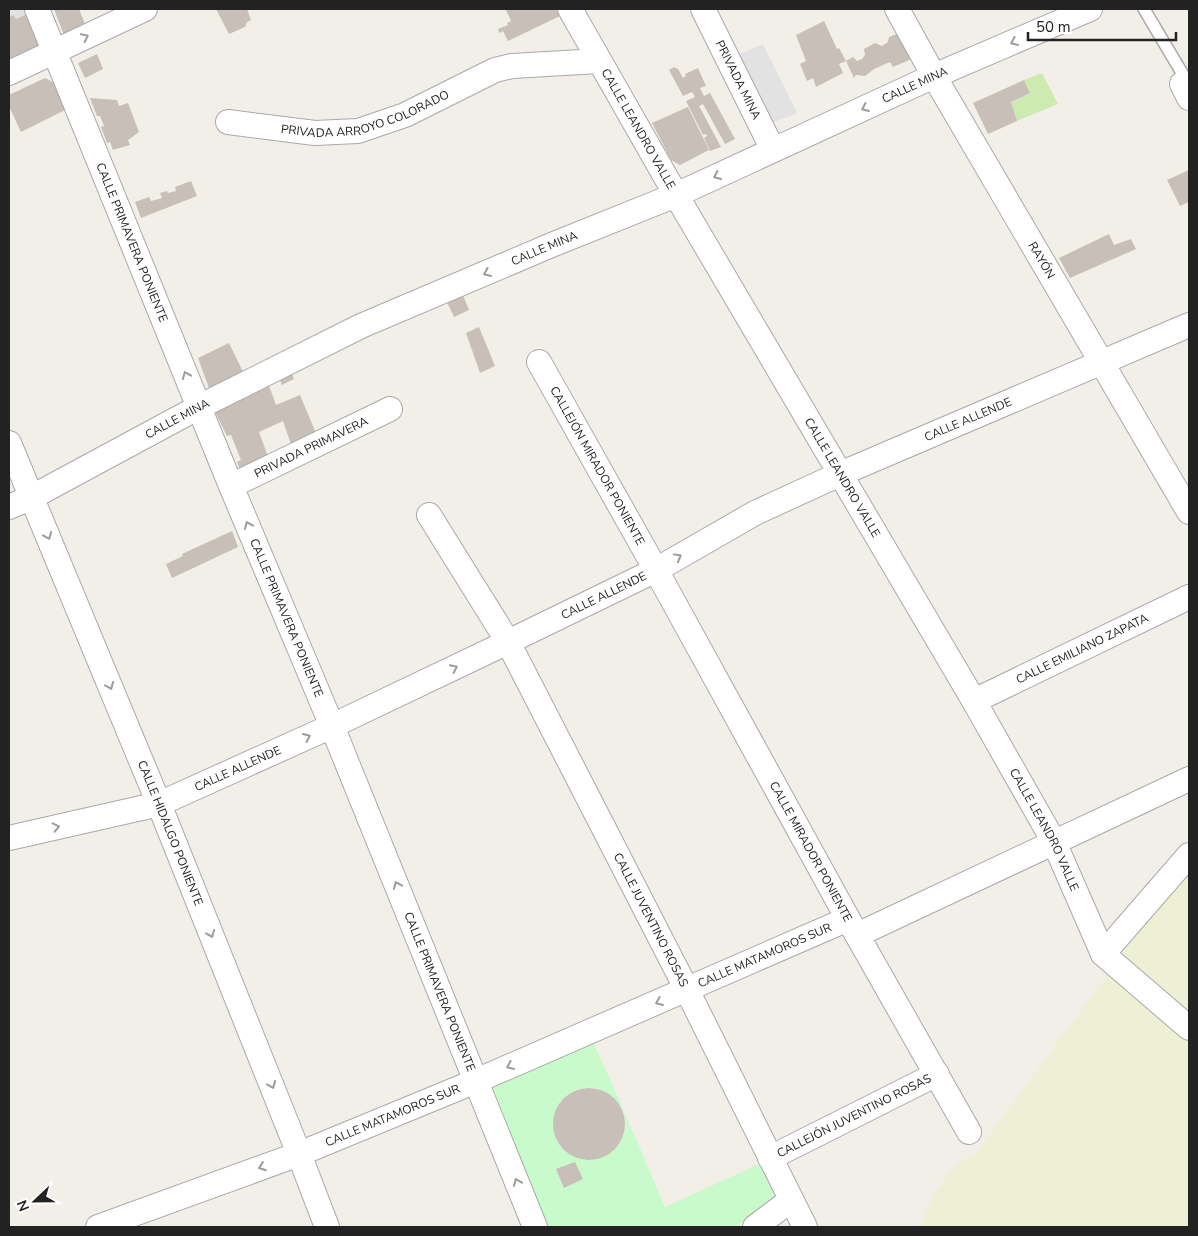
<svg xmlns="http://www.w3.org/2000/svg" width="1198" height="1236" viewBox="0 0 1198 1236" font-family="'Nunito Sans',sans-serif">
	<rect width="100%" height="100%" fill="#f2efe9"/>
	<path fill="#eef0d5" d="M1189,868v359h-270l16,-35 19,-26 21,-12 202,-274z"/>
	<path fill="#cdebb0" d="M1042,73l16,31 -41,17 -6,-19 19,-9 -6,-13z"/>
	<path fill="#c8facc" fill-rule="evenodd" d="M593,1042l29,64 43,101 94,-43 18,32 -41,31h-193l-59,-138zM592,1087c59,16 31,85 -14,70 -9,-2 -15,-9 -20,-16 -9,-16 -3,-38 12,-48 7,-4 14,-5 22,-6z"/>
	<g fill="#e2e2e2">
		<path d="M9,9h16l2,5 -9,18 -9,3z"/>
		<path d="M763,44l34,69 -25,10 -33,-68z"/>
	</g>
	<g fill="#c7bfb8">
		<path d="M54,9h25l8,20 -22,9z"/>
		<path d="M216,9h31l4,11 -4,2 -2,5 -16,7z"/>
		<path d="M508,9h49l3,7 -52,25 -5,-10 -4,2 -1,-4 10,-4 -1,-2 4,-2 -5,-11z"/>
		<path d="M27,14l14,35 -32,15v-47l5,-2 2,4z"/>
		<path d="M824,21l13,28 2,-1 7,13 -7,3 4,9 -27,14 -3,-9 -6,3 -7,-17 6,-3 -10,-26z"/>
		<path d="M897,34l7,13 4,-1 6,12 -21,9 -3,-5 -16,7 -9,7 -9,-1 -2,3 -8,-17 7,-4 4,4 5,-2 3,-4 -1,-6 11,-6 7,3 6,-4 1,-5z"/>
		<path d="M97,54l6,15 -18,9 -7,-15z"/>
		<path d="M674,67l4,2 5,9 3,-2 -1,-2 13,-6 8,18 -6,2 4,8 6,-3 25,46 -10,5 -22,-40 -4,2 22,41 -11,4 -6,-13 3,-2 -1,-2 -3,1 -17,-34 9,-4 -3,-5 -9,4 -14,-26z"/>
		<path d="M45,78l16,8 8,22 -48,24 -12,-26v-11z"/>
		<path d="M1024,80l6,13 -19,9 6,19 -29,13 -15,-31z"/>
		<path d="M90,98l27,2 2,6 9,-3 11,29 -11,8 2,5 -17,5 -3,-8 -3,1 -6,-16 3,-1 -4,-10h-3z"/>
		<path d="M688,107l21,43 -29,15 -9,-5 -19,-37z"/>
		<path d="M1189,170v32l-9,4 -13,-26z"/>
		<path d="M191,181l6,15 -56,22 -6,-16 14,-5 2,4 11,-3 -2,-5 7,-2 1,2 8,-2 -1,-4z"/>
		<path d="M1109,234l5,11 17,-6 5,10 -66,29 -11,-20z"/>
		<path d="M462,293l7,17 -15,7 -8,-17z"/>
		<path d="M479,327l16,39 -15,7 -14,-40z"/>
		<path d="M229,343l15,31 -35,14 -11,-30z"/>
		<path d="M291,372l3,7 -12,6 -3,-7z"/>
		<path d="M268,383l8,22 24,-10 18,43 -25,12 -10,-29 -24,11 11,30 -28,13 -5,-13 4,-2 -10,-25 -4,1 -13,-26z"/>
		<path d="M232,531l6,16 -66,31 -6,-14 17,-8 -1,-2z"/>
		<circle cx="589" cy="1124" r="36"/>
		<path d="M575,1162l8,17 -19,9 -8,-19z"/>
	</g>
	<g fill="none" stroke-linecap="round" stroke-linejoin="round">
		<defs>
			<path id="service" d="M1144,9l41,69 -3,6"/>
			<g id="minor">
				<path id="s1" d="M37,9l194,477 101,240 203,501"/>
				<path id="s2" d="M570,9l106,186 298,506 80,141 49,112 86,74"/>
				<path id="s3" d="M703,9l70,141"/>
				<path id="s4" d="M897,9l37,67 255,436"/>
				<path d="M9,73l136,-64"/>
				<path d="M1182,84l7,14"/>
				<path id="s5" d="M228,122l87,11 43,-2 47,-16 90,-45 17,-4 87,-5"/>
				<path id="s6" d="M539,362l117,208 192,349 121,213"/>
				<path id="s7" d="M9,443l150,361 140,350 28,73"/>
				<path id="s8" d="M231,486l159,-77"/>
				<path id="s9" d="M9,507l23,-10 167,-90 162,-81 193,-82 122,-49 258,-119 156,-67"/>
				<path id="s10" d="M429,515l79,127 179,348 118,237"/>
				<path id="s11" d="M974,701l215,-104"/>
				<path id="s12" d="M9,838l150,-34 173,-78 176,-84 148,-72 99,-57 85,-39 349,-149"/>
				<path d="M857,935l332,-156"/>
				<path d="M1103,954l86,-99"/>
				<path id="s13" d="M770,1158l167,-84"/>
				<path id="s14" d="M98,1227l201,-73 177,-73 372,-162"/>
				<path d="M755,1227l36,-27"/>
			</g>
		</defs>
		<use href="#service" stroke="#a9a9a9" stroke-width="14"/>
		<use href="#minor" stroke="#a9a9a9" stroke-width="26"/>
		<use href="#service" stroke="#fff" stroke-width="11"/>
		<use href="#minor" stroke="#fff" stroke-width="24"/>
	</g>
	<defs><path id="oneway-chevron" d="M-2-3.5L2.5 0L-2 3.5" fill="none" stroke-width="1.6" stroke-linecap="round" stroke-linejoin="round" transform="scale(1.25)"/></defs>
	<g stroke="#9c9c9c">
		<use href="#oneway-chevron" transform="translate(85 37) rotate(-26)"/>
		<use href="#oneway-chevron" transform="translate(1014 42) rotate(157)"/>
		<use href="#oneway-chevron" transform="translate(865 108) rotate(156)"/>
		<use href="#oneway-chevron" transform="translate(717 176) rotate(155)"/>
		<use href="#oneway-chevron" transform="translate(487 273) rotate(157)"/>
		<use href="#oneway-chevron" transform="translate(186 375) rotate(-112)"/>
		<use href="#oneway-chevron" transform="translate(248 525) rotate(-113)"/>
		<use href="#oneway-chevron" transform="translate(48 536) rotate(68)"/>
		<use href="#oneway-chevron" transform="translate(678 557) rotate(-29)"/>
		<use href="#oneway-chevron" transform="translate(454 668) rotate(-26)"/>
		<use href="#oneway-chevron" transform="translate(110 686) rotate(68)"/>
		<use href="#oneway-chevron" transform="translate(307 737) rotate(-24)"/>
		<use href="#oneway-chevron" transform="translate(56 827) rotate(-13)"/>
		<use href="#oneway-chevron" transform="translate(397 885) rotate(-112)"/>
		<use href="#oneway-chevron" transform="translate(211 934) rotate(68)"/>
		<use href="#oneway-chevron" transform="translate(659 1002) rotate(157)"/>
		<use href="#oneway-chevron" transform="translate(510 1066) rotate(157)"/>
		<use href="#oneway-chevron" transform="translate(272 1085) rotate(68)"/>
		<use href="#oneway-chevron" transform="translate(262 1167) rotate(160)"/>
		<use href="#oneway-chevron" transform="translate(517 1182) rotate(-112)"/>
	</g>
	<g text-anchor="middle" stroke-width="5" stroke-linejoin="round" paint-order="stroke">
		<g font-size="12" fill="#222" stroke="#fff">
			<text dy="4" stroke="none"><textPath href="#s3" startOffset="79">PRIVADA MINA</textPath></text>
			<text dy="4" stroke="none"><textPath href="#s9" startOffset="1000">CALLE MINA</textPath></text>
			<text dy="4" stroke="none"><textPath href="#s5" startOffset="141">PRIVADA ARROYO COLORADO</textPath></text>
			<text dy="4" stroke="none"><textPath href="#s2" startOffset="138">CALLE LEANDRO VALLE</textPath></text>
			<text dy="4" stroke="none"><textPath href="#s1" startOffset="252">CALLE PRIMAVERA PONIENTE</textPath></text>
			<text dy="4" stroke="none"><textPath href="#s9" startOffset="595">CALLE MINA</textPath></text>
			<text dy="4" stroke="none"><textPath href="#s4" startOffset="290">RAYÓN</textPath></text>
			<text dy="4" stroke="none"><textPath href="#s9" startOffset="190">CALLE MINA</textPath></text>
			<text dy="4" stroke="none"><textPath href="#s12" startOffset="1050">CALLE ALLENDE</textPath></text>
			<text dy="4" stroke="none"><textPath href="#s8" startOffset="89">PRIVADA PRIMAVERA</textPath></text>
			<text dy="4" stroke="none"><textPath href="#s6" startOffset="119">CALLEJÓN MIRADOR PONIENTE</textPath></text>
			<text dy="4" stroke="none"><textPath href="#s2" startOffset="542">CALLE LEANDRO VALLE</textPath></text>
			<text dy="4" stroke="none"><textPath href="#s12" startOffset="645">CALLE ALLENDE</textPath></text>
			<text dy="4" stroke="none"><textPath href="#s1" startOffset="658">CALLE PRIMAVERA PONIENTE</textPath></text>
			<text dy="4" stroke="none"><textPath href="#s11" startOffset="120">CALLE EMILIANO ZAPATA</textPath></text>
			<text dy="4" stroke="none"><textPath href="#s12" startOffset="240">CALLE ALLENDE</textPath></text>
			<text dy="4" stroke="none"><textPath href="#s2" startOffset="948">CALLE LEANDRO VALLE</textPath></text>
			<text dy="4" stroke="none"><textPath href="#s7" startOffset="422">CALLE HIDALGO PONIENTE</textPath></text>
			<text dy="4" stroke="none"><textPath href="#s6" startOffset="560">CALLE MIRADOR PONIENTE</textPath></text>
			<text dy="4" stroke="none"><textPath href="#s10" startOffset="462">CALLE JUVENTINO ROSAS</textPath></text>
			<text dy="4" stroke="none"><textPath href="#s14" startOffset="720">CALLE MATAMOROS SUR</textPath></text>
			<text dy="4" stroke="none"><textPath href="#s1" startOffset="1062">CALLE PRIMAVERA PONIENTE</textPath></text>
			<text dy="4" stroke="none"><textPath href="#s14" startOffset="315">CALLE MATAMOROS SUR</textPath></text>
			<text dy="4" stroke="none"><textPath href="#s13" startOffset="94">CALLEJÓN JUVENTINO ROSAS</textPath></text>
		</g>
	</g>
	<rect width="1198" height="1236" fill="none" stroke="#222222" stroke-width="20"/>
	<g transform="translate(35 1201) rotate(248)" stroke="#ffffff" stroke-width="4" paint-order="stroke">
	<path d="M0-4L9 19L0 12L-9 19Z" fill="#222222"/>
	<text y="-8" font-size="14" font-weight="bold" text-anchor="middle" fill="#222222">N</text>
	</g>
	<path d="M1028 32v8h148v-8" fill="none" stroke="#222222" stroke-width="2.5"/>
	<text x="1036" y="32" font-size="15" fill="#222222" stroke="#ffffff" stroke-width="4" paint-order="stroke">50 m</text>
</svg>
